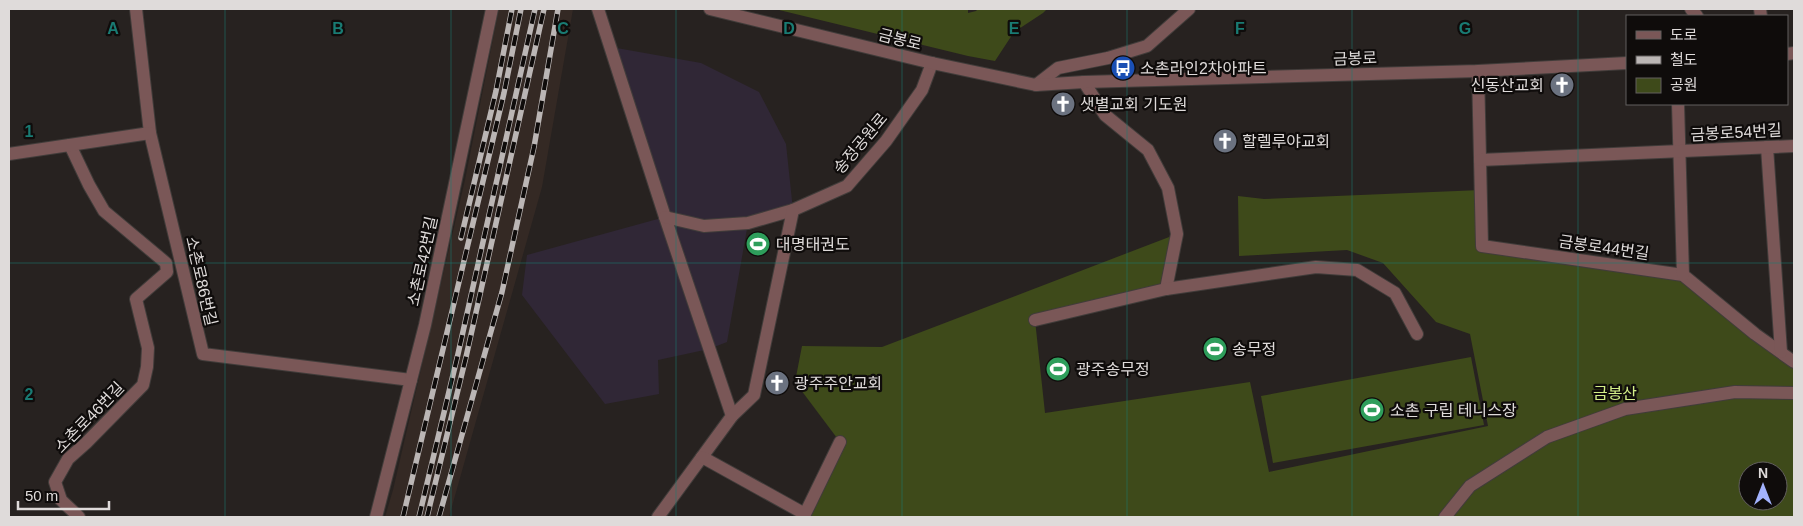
<svg xmlns="http://www.w3.org/2000/svg" width="1803" height="526" viewBox="0 0 1803 526" font-family="Helvetica,'Noto Sans KR',sans-serif">
	<rect width="100%" height="100%" fill="#272220"/>
	<path fill="#302736" d="M611,47l90,16 58,29 27,52 7,66 -45,13 -21,119 -18,7 -51,11 1,34 -54,10 -83,-109 5,-40 138,-38z"/>
	<path fill="#342924" d="M499,9h74l-31,178 -93,330h-64l8,-27 72,-310z"/>
	<g fill="#3e4a1a" fill-rule="evenodd">
		<path d="M775,9h193v4l8,-2 2,-2h69l-4,4 -29,19 -19,29 -27,-5z"/>
		<path d="M1481,190l1,56 204,33 108,83v155h-991l37,-75 -45,-60 7,-36 80,1 295,-113 -11,55 -131,31 10,93 205,-31 19,90 219,-46 -18,-92 -34,-12 -53,-59 -36,-13 -108,6 -1,-60 26,3zM1748,471h30v30h-30z"/>
		<path d="M1471,357l13,68 -211,38 -12,-67z"/>
	</g>
	<g fill="none" stroke-linecap="round" stroke-linejoin="round">
		<defs>
			<g id="minor">
				<path d="M136,9l14,124 53,221 208,26"/>
				<path d="M598,9l67,208 67,199 -74,101"/>
				<path d="M1691,9l6,7"/>
				<path d="M1760,9l1,7"/>
				<path d="M1478,71l4,175 201,29 72,59 39,28"/>
				<path d="M1084,82l21,33 43,35 20,38 9,46 -11,55"/>
				<path d="M1036,85l22,-17 50,-10 39,-12 42,-37"/>
				<path d="M1678,104l5,171"/>
				<path d="M70,145l19,40 15,26 62,52 1,9 -31,27 12,49 -1,19 -4,18 -57,58 -18,16 -13,23 6,18 18,17"/>
				<path d="M1767,147l14,205"/>
				<path d="M9,154l141,-21"/>
				<path d="M1480,160l314,-14"/>
				<path d="M665,217l39,9 44,-3 45,-13 54,-24 39,-45 36,-51 10,-27"/>
				<path d="M1035,320l131,-31 150,-22 41,3 38,23 22,41"/>
				<path d="M732,416l22,-21 39,-185"/>
				<path d="M702,457l103,57 35,-72"/>
				<path d="M376,517l49,-192 67,-316"/>
				<path d="M1445,517l25,-31 77,-49 78,-28 110,-17 59,1"/>
			</g>
			<g id="tertiary">
				<path d="M710,9l222,54 104,22 48,-3 394,-11 149,-8"/>
				<path d="M1787,54l7,-1"/>
			</g>
		</defs>
		<use href="#minor" stroke="#413c3a" stroke-width="14"/>
		<use href="#tertiary" stroke="#413c3a" stroke-width="14"/>
		<use href="#minor" stroke="#7a5757" stroke-width="12"/>
		<use href="#tertiary" stroke="#7a5757" stroke-width="12"/>
		<defs>
			<g id="rail">
				<path d="M461,238l35,-147 16,-82"/>
				<path d="M403,517l101,-424 17,-84"/>
				<path d="M419,517l39,-163 77,-345"/>
				<path d="M427,517l39,-160 78,-348"/>
				<path d="M439,517l63,-225 32,-145 24,-138"/>
			</g>
		</defs>
		<use href="#rail" stroke="#bbb6b5" stroke-width="5.5"/>
		<use href="#rail" stroke="#0f0c0b" stroke-width="4" stroke-dasharray="11" stroke-linecap="butt"/>
	</g>
	<path fill="none" stroke="#197b73" stroke-width="1" stroke-opacity="0.55" d="M225,9v508M451,9v508M676,9v508M902,9v508M1127,9v508M1352,9v508M1578,9v508M9,263h1785"/>
	<defs>
		<symbol id="bus-disc" viewBox="-11 -11 22 22"><circle r="9.5" fill="#1a4fb4" stroke="#0f0c0b"/><path d="M-5-6H5V4H4V6H2V4H-2V6H-4V4H-5ZM-3.5-4V0h7V-4ZM-3.5 1.2v1.5H-2V1.2ZM2 1.2v1.5H3.5V1.2Z" fill="#fff"/></symbol>
		<symbol id="church-disc" viewBox="-11 -11 22 22"><circle r="9.5" fill="#6b7280" stroke="#0f0c0b"/><path d="M-1.2-6h2.4v3.5h3.3v2.4h-3.3V6h-2.4V-.1h-3.3v-2.4h3.3Z" fill="#fff"/></symbol>
		<symbol id="stadium-disc" viewBox="-11 -11 22 22"><circle r="9.5" fill="#2e9e5b" stroke="#0f0c0b"/><path d="M0-5a6.5 5 0 1 0 0 10a6.5 5 0 1 0 0-10ZM-3.5-1.8h7v3.6h-7Z" fill="#fff"/></symbol>
	</defs>
	<g fill-rule="evenodd">
		<use href="#bus-disc" x="1109" y="54" width="28" height="28"/>
		<use href="#church-disc" x="1548" y="71" width="28" height="28"/>
		<use href="#church-disc" x="1049" y="90" width="28" height="28"/>
		<use href="#church-disc" x="1211" y="127" width="28" height="28"/>
		<use href="#stadium-disc" x="744" y="230" width="28" height="28"/>
		<use href="#stadium-disc" x="1201" y="335" width="28" height="28"/>
		<use href="#stadium-disc" x="1044" y="355" width="28" height="28"/>
		<use href="#church-disc" x="763" y="369" width="28" height="28"/>
		<use href="#stadium-disc" x="1358" y="396" width="28" height="28"/>
	</g>
	<g text-anchor="middle" stroke-width="4.5" stroke-linejoin="round" paint-order="stroke">
		<g font-size="16" fill="#dfdbda" stroke="#0f0c0b">
			<text transform="translate(900 39) rotate(14)" y="6">금봉로</text>
			<text transform="translate(1355 58) rotate(-2)" y="6">금봉로</text>
			<text transform="translate(1736 132) rotate(-3)" y="6">금봉로54번길</text>
			<text transform="translate(860 143) rotate(-50)" y="6">송정공원로</text>
			<text transform="translate(1604 247) rotate(8)" y="6">금봉로44번길</text>
			<text transform="translate(422 261) rotate(-78)" y="6">소촌로42번길</text>
			<text transform="translate(202 281) rotate(77)" y="6">소촌로86번길</text>
			<text transform="translate(89 417) rotate(-46)" y="6">소촌로46번길</text>
		</g>
		<g font-size="16" fill="#dfdbda" stroke="#0f0c0b" text-anchor="start">
			<text x="1140" y="74">소촌라인2차아파트</text>
			<text x="1544" y="91" text-anchor="end">신동산교회</text>
			<text x="1080" y="110">샛별교회 기도원</text>
			<text x="1242" y="147">할렐루야교회</text>
			<text x="776" y="250">대명태권도</text>
			<text x="1232" y="355">송무정</text>
			<text x="1076" y="375">광주송무정</text>
			<text x="794" y="389">광주주안교회</text>
			<text x="1390" y="416">소촌 구립 테니스장</text>
		</g>
		<g font-size="16" fill="#d3ee88" stroke="#0f0c0b">
			<text x="1615" y="399">금봉산</text>
		</g>
	</g>
	<g font-size="16" text-anchor="middle" font-weight="bold" fill="#197b73" stroke="#0f0c0b" stroke-width="4.5" stroke-linejoin="round" paint-order="stroke">
		<text x="113" y="34">A</text>
		<text x="338" y="34">B</text>
		<text x="563" y="34">C</text>
		<text x="789" y="34">D</text>
		<text x="1014" y="34">E</text>
		<text x="1240" y="34">F</text>
		<text x="1465" y="34">G</text>
		<text x="29" y="137">1</text>
		<text x="29" y="400">2</text>
	</g>
	<rect width="1803" height="526" fill="none" stroke="#dfdbda" stroke-width="20"/>
	<rect x="1626" y="15" width="162" height="90" fill="#0f0c0b" stroke="#625f5e"/>
	<rect x="1636" y="31" width="25" height="8" fill="#7a5757" stroke="#625f5e"/>
	<text x="1670" y="40" font-size="15" fill="#dfdbda">도로</text>
	<rect x="1636" y="56" width="25" height="8" fill="#bbb6b5" stroke="#625f5e"/>
	<text x="1670" y="65" font-size="15" fill="#dfdbda">철도</text>
	<rect x="1636" y="78" width="25" height="15" fill="#3e4a1a" stroke="#625f5e"/>
	<text x="1670" y="90" font-size="15" fill="#dfdbda">공원</text>
	<g transform="translate(1763 486)"><circle r="24" fill="#0f0c0b" stroke="#625f5e"/>
	<path d="M0-4L9 19L0 12L-9 19Z" fill="#a2b2fd"/>
	<text y="-8" font-size="14" font-weight="bold" text-anchor="middle" fill="#dfdbda">N</text>
	</g>
	<path d="M18 501v8h91v-8" fill="none" stroke="#dfdbda" stroke-width="2.5"/>
	<text x="25" y="501" font-size="15" fill="#dfdbda" stroke="#0f0c0b" stroke-width="4" paint-order="stroke">50 m</text>
</svg>
